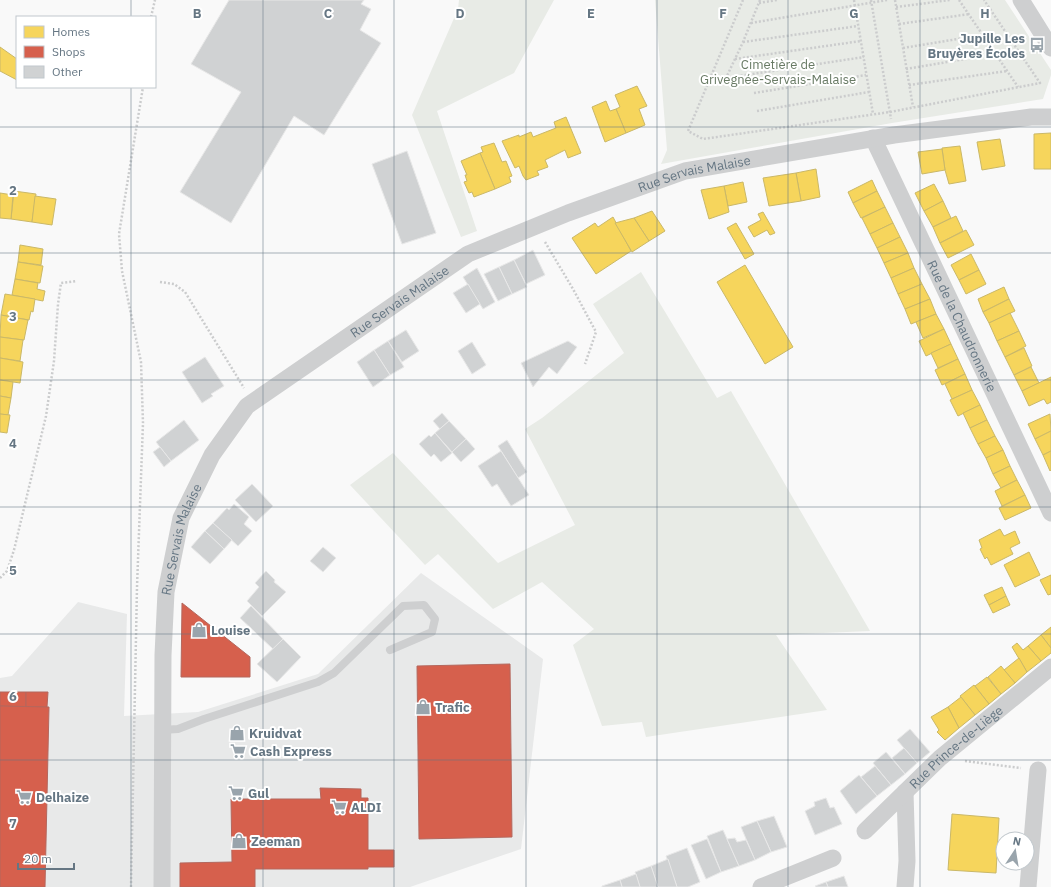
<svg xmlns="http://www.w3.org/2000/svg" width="1051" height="887" viewBox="0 0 1051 887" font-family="'IBM Plex Sans',sans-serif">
	<rect width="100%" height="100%" fill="#f9f9f9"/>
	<path fill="#e8e9e9" d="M421,573l122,86 -22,190 -111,38h-410v-209l12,-2 66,-74 49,12 -3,102 74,-4 120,-38z"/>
	<g fill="#e8ebe6">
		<path d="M459,0h95l-40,73 -77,38 40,120 -16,6 -49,-122 46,-106z"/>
		<path d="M655,0h350l46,70v5l-8,24 -151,24 -231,41 6,-14z"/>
		<path d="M641,272l76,126 14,-7 139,240 -94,4 51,75 -181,27 -4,-15 -40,4 -29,-81 21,-16 -52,-47 -49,27 -55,-55 -13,11 -75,-80 43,-32 105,110 77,-38 -50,-96 17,-11 82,-65 -31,-49z"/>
	</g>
	<g fill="#f6d55c" stroke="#cab868">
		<path d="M0,47l17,12v21l-17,-9z"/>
		<path d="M637,86l10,20 -8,3 6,16 -19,8 -10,-24 4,-2 -5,-12z"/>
		<path d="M606,101l4,10 6,-2 10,24 -21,9 -13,-35z"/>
		<path d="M566,117l15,36 -13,5 -3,-8 -20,10 3,7 -11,4 2,4 -13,5 -3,-4 -4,-10 -4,2 -13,-27 17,-6v2l12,-5 2,5 23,-9 -2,-6z"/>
		<path d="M1051,133v36h-17v-35z"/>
		<path d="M1000,139l5,27 -23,4 -5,-28z"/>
		<path d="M494,143l8,19 4,-1 6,15 -3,1 2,5 -16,7 -15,-36 3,-1 -2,-5z"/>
		<path d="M960,146l6,35 -17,3 -4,-14 -3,-22z"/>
		<path d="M942,149l3,21 -23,4 -4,-22z"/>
		<path d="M480,153l15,36 -21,8 -2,-5 -3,1 -5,-11 3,-1 -2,-6h2l-6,-14z"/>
		<path d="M816,169l4,28 -19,4 -5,-28z"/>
		<path d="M796,173l5,28 -32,5 -6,-28z"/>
		<path d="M872,180l5,11 -24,12 -5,-11z"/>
		<path d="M743,182l4,20 -19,4 -4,-20z"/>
		<path d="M934,184l9,17 -19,10 -9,-18z"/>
		<path d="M724,186l5,26 -20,7 -8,-29z"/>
		<path d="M14,191l22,3 -4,28 -21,-3z"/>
		<path d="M877,191l8,16 -24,11 -8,-15z"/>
		<path d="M0,193l13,2 -2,24 -11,-1z"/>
		<path d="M35,196l21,3 -4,26 -20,-3z"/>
		<path d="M943,201l8,17 -18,9 -9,-16z"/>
		<path d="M885,207l8,16 -23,11 -8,-16z"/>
		<path d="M652,211l13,20 -16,10 -15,-23z"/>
		<path d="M763,212l12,21 -5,2 -3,-5 -13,7 -6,-10 13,-7 -3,-6z"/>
		<path d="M956,216l7,15 -23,12 -7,-16z"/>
		<path d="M613,217l18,34 -35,23 -24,-36 23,-15 3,4z"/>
		<path d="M634,218l15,23 -17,11 -17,-29z"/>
		<path d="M736,223l18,31 -9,5 -18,-31z"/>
		<path d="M893,223l7,14 -23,11 -7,-14z"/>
		<path d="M966,230l8,15 -26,13 -8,-15z"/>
		<path d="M900,237l8,16 -24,10 -7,-15z"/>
		<path d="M20,245l23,4 -2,16 -23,-3z"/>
		<path d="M908,253l6,15 -23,10 -7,-15z"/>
		<path d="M971,254l8,16 -20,10 -8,-15z"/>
		<path d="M18,262l25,4 -3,17 -25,-4z"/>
		<path d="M745,265l48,82 -28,17 -48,-82z"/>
		<path d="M914,268l8,16 -24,10 -7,-16z"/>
		<path d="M979,270l7,14 -20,10 -7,-14z"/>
		<path d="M15,279l23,4 -1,6 8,2 -2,10 -31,-6z"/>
		<path d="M922,284l8,15 -25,10 -7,-15z"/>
		<path d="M1004,287l5,12 -26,13 -5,-13z"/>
		<path d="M5,294l30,5 -2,13 -2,-1 -2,9 -28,-5z"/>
		<path d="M930,299l6,15 -25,10 -6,-15z"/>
		<path d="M1009,299l6,12 -26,12 -6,-11z"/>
		<path d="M1010,313l9,18 -22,10 -8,-18z"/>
		<path d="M936,314l8,15 -21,9 -7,-16z"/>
		<path d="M1,315l27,5 -4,20 -24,-3z"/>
		<path d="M944,329l7,15 -25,12 -7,-15z"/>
		<path d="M1019,331l7,15 -21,11 -8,-16z"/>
		<path d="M0,337l23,3 -3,21 -20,-3z"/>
		<path d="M951,344l7,15 -20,9 -7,-15z"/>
		<path d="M1024,348l8,18 -18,9 -9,-18z"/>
		<path d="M0,358l23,4 -3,21 -20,-3z"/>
		<path d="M958,359l7,15 -23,11 -7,-15z"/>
		<path d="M1031,367l8,16 -17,8 -8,-16z"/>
		<path d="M965,374l7,16 -20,9 -7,-15z"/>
		<path d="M1051,377v25l-4,2 -3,-5 -15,7 -7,-15z"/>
		<path d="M0,380l13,2 -2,16 -11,-2z"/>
		<path d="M972,390l8,15 -22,11 -8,-16z"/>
		<path d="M0,396l11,2 -3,17 -8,-1z"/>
		<path d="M980,405l7,15 -17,8 -7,-15z"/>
		<path d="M0,414l10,1 -3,18 -7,-1z"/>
		<path d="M1050,414l1,17 -16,8 -7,-15z"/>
		<path d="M987,420l8,16 -17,8 -8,-16z"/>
		<path d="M1051,431v20l-8,4 -8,-16z"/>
		<path d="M995,436l8,14 -17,8 -8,-14z"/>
		<path d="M1003,450l7,16 -17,8 -7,-16z"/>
		<path d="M1051,451v19l-1,1 -7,-16z"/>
		<path d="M1010,466l7,14 -16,8 -8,-14z"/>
		<path d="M1017,480l8,15 -23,11 -7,-15z"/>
		<path d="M1025,495l6,13 -26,12 -6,-12z"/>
		<path d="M1000,529l4,7 11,-5 5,12 -10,5 3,6 -22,11 -4,-8 -2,2 -5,-10 2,-1 -3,-8z"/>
		<path d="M1029,552l11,23 -25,12 -11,-22z"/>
		<path d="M1051,575v19l-3,1 -8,-15z"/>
		<path d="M1002,587l4,9 -17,9 -5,-10z"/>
		<path d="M1006,596l4,9 -17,8 -4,-8z"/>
		<path d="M1051,627v21l-10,-13z"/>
		<path d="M1041,635l10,13v5l-10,8 -13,-15z"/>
		<path d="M1017,643l6,7 5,-4 13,15 -14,11 -15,-25z"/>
		<path d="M1019,658l8,14 -12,11 -11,-13z"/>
		<path d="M1001,666l14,17 -14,11 -13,-17z"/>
		<path d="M987,677l14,17 -12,10 -14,-18z"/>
		<path d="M974,685l15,19 -14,11 -15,-19z"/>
		<path d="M961,697l14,18 -16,13 -11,-21z"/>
		<path d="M948,707l11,21 -14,12 -8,-8 2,-2 -8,-13z"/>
		<path d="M952,814l47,4 -3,55 -48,-3z"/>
	</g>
	<g fill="#d6604d" stroke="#b4675d">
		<path d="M182,603l68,54v20h-69z"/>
		<path d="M510,664l2,173 -93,2 -2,-173z"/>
		<path d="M0,692h26v15l-26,-1z"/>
		<path d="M26,692h22l-1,15h-21z"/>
		<path d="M0,706l49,1 -4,180h-45z"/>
		<path d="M320,788l41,1v9h7v52h26v17h-26v2h-113v18h-75v-24l52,-1 -1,-63h90z"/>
	</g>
	<g fill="#d0d2d3" stroke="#e8e8e8">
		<path d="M229,0h135l-3,4 10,5 -11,21 21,13 -57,92 -30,-19 -63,107 -51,-31 61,-100 -50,-28z"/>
		<path d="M407,151l29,82 -34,11 -30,-80z"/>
		<path d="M533,250l12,25 -19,9 -12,-24z"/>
		<path d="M514,260l13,27 -15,7 -13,-27z"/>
		<path d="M499,267l13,27 -14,7 -14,-27z"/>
		<path d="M477,268l18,34 -12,7 -20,-32z"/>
		<path d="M468,284l12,20 -14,9 -13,-20z"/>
		<path d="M406,330l13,21 -17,11 -14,-21z"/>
		<path d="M388,341l16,26 -14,8 -16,-25z"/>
		<path d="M568,341l9,6 -20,27 -8,-7 -16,20 -12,-24z"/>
		<path d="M472,342l14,23 -14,9 -14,-23z"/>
		<path d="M374,350l16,25 -17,12 -16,-25z"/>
		<path d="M205,357l19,29 -13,8 2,2 -11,7 -20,-31z"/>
		<path d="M442,413l7,8 -9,8 -7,-8z"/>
		<path d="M184,420l15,20 -28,21 -15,-19z"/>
		<path d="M449,421l17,18 -14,13 -17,-19z"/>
		<path d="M435,433l17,20 -11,9 -7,-8 -3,3 -12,-13 10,-9 2,2z"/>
		<path d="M466,439l9,10 -14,13 -9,-10z"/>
		<path d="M507,440l20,32 -9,6 -20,-32z"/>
		<path d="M160,447l11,14 -7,6 -11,-15z"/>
		<path d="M501,451l28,44 -18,11 -14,-22 -5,3 -14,-21z"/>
		<path d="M252,484l21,22 -17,16 -21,-22z"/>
		<path d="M234,504l15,13 -5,7 8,7 -14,15 -25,-23 14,-15 2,2z"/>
		<path d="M213,523l19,17 -8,9 -19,-18z"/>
		<path d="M205,531l19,18 -14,15 -19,-17z"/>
		<path d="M323,547l13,11 -13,14 -13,-11z"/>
		<path d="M266,571l9,9 -1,2 12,10 -24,24 -15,-15 12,-14 -4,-4z"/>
		<path d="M251,606l32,33 -10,10 -33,-31z"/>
		<path d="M283,639l18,18 -24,25 -20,-18z"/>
		<path d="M910,729l20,23 -13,11 -20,-23z"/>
		<path d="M904,748l13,15 -12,11 -13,-16z"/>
		<path d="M886,752l19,22 -14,11 -18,-22z"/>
		<path d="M875,766l16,19 -14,11 -16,-19z"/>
		<path d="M859,775l18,21 -21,18 -16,-23z"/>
		<path d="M826,798l4,10 4,-1 8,17 -27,11 -10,-24 10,-5 -1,-4z"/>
		<path d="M774,816l13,31 -16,5 -14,-31z"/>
		<path d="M757,821l14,31 -16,8 -14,-33z"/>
		<path d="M723,830l16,36 -18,6 -14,-36z"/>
		<path d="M735,838l2,4 9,-2 9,20 -16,6 -12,-27z"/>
		<path d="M707,839l14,33 -15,7 -15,-34z"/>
		<path d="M687,848l13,34 -12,5h-11l-11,-31z"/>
		<path d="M668,859l9,28h-19l-7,-21z"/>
		<path d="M651,866l7,21h-18l-5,-15z"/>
		<path d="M636,874l4,13h-18l-2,-7z"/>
		<path d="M844,876l4,11h-20l-2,-5z"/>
		<path d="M620,880l2,7h-20v-1z"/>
		<path d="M826,882l2,5h-12l-1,-1z"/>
	</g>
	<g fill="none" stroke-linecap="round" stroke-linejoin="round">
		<g stroke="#cbcccd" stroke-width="2.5" stroke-dasharray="2 2" stroke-linecap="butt">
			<path d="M743,0l-55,131 15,8 187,-27 150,-29 -56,-83"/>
			<path d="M760,0l-17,42 -17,36 138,-21"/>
			<path d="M854,0l19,114"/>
			<path d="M871,0l20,119"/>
			<path d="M895,0l18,107"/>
			<path d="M959,0l59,87"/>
			<path d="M759,3l18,-3"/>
			<path d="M896,7l54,-7"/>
			<path d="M151,17l4,-17"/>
			<path d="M751,23l136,-23"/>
			<path d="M899,24l71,-10"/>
			<path d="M743,42l115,-16"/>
			<path d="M903,48l79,-13"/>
			<path d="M735,59l126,-18"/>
			<path d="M906,69l89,-15"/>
			<path d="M909,85l98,-14"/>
			<path d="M754,93l112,-18"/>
			<path d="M757,111l112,-19"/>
			<path d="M545,242l28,47 23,43 -11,32"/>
			<path d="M160,282l14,2 11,8 59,96"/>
			<path d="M0,578l7,-7 7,-21 32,-134 8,-55 4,-57 3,-21 16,-2"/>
			<path d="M965,761l56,7"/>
			<path d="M131,887l6,-300 6,-164 -2,-61 -19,-91 -3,-37 24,-147"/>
		</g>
		<path stroke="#cecfd0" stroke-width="8" d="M162,730l16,-1 26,-10 114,-37 16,-9 69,-67 21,-1 11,14 -3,13 -42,18"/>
		<g stroke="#cecfd0" stroke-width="17">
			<path d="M1021,0l30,48"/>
			<path id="s1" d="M873,138l178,375"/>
			<path d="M905,792l2,69 -2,26"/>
			<path id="s2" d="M865,831l75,-73 111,-91"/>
			<path id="s3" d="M162,887l1,-232 3,-63 15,-74 31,-63 35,-49 221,-152 100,-41 117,-42 209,-36 137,-18h20"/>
			<path d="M761,887l72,-29"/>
			<path d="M1028,887l10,-117"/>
		</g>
	</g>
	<path fill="none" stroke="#657683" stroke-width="1" stroke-opacity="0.55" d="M131,0v17M263,0v887M394,0v887M526,0v887M657,0v887M788,0v887M920,0v887M131,87v800M0,127h1051M0,253h1051M0,380h1051M0,507h1051M0,634h1051M0,760h1051"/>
	<defs>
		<symbol id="bus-bare" viewBox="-9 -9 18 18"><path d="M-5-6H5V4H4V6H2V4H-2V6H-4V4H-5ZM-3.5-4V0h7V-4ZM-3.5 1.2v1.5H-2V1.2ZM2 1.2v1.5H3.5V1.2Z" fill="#99a4ac" stroke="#fff" stroke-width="2.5" paint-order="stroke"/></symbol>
		<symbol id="shop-bare" viewBox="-9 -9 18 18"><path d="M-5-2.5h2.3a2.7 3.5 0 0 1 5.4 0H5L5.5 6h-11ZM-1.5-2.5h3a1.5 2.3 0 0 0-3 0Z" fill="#99a4ac" stroke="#fff" stroke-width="2.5" paint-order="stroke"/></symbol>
		<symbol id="supermarket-bare" viewBox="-9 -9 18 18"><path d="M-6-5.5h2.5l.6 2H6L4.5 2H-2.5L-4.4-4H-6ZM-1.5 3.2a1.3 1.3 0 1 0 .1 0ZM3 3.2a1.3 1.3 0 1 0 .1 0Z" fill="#99a4ac" stroke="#fff" stroke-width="2.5" paint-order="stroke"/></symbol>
	</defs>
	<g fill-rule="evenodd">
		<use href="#bus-bare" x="1026" y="34" width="22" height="22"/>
		<use href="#shop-bare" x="188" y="619" width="22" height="22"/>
		<use href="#shop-bare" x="412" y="696" width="22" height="22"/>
		<use href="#shop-bare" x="226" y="722" width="22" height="22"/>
		<use href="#supermarket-bare" x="227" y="740" width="22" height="22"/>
		<use href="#supermarket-bare" x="225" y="782" width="22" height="22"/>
		<use href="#supermarket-bare" x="13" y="786" width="22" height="22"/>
		<use href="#supermarket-bare" x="328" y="796" width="22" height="22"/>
		<use href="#shop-bare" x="228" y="830" width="22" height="22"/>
	</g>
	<g text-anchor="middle" stroke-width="4" stroke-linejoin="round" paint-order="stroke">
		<g font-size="13" font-weight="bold" fill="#657683" stroke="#fff" text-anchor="start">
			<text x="1025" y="43" text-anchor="end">Jupille Les<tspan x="1025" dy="15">Bruyères Écoles</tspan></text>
			<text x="211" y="635">Louise</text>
			<text x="435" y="712">Trafic</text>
			<text x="249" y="738">Kruidvat</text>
			<text x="250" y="756">Cash Express</text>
			<text x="248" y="798">Gul</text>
			<text x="36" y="802">Delhaize</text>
			<text x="351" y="812">ALDI</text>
			<text x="251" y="846">Zeeman</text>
		</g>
		<g font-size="13" fill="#687a64" stroke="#fff">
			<text x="778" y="69">Cimetière de<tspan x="778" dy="15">Grivegnée-Servais-Malaise</tspan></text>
		</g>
		<g font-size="13" fill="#657683" stroke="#fff">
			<text dy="5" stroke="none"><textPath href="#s3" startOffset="1010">Rue Servais Malaise</textPath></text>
			<text dy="5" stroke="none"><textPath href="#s3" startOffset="686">Rue Servais Malaise</textPath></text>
			<text dy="5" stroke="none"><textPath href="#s1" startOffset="208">Rue de la Chaudronnerie</textPath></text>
			<text dy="5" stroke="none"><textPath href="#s3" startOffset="350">Rue Servais Malaise</textPath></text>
			<text dy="5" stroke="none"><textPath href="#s2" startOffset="124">Rue Prince-de-Liège</textPath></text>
		</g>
	</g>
	<g font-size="13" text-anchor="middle" font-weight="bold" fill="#657683" stroke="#fff" stroke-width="4" stroke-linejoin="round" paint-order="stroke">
		<text x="197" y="18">B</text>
		<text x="328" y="18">C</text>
		<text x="460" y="18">D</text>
		<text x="591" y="18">E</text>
		<text x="723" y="18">F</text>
		<text x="854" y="18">G</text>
		<text x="985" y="18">H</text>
		<text x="13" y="195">2</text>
		<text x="13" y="321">3</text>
		<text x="13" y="448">4</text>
		<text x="13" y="575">5</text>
		<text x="13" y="701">6</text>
		<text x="13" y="828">7</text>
	</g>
	<rect x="16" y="16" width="140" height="72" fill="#ffffff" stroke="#c1c8cd"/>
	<rect x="24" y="26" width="20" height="12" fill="#f6d55c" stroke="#c1c8cd"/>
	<text x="52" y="36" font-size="12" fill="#657683">Homes</text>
	<rect x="24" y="46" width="20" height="12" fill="#d6604d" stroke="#c1c8cd"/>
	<text x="52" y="56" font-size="12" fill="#657683">Shops</text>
	<rect x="24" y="66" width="20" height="12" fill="#d0d2d3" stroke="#c1c8cd"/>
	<text x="52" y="76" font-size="12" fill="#657683">Other</text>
	<g transform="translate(1015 851) rotate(12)"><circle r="19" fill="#ffffff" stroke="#c1c8cd"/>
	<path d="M0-3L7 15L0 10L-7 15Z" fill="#99a4ac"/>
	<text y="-6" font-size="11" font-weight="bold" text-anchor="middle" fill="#657683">N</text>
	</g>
	<path d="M18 863v6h56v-6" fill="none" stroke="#657683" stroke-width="2"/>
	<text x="24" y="863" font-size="12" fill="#657683" stroke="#ffffff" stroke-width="3" paint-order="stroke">20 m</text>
</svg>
